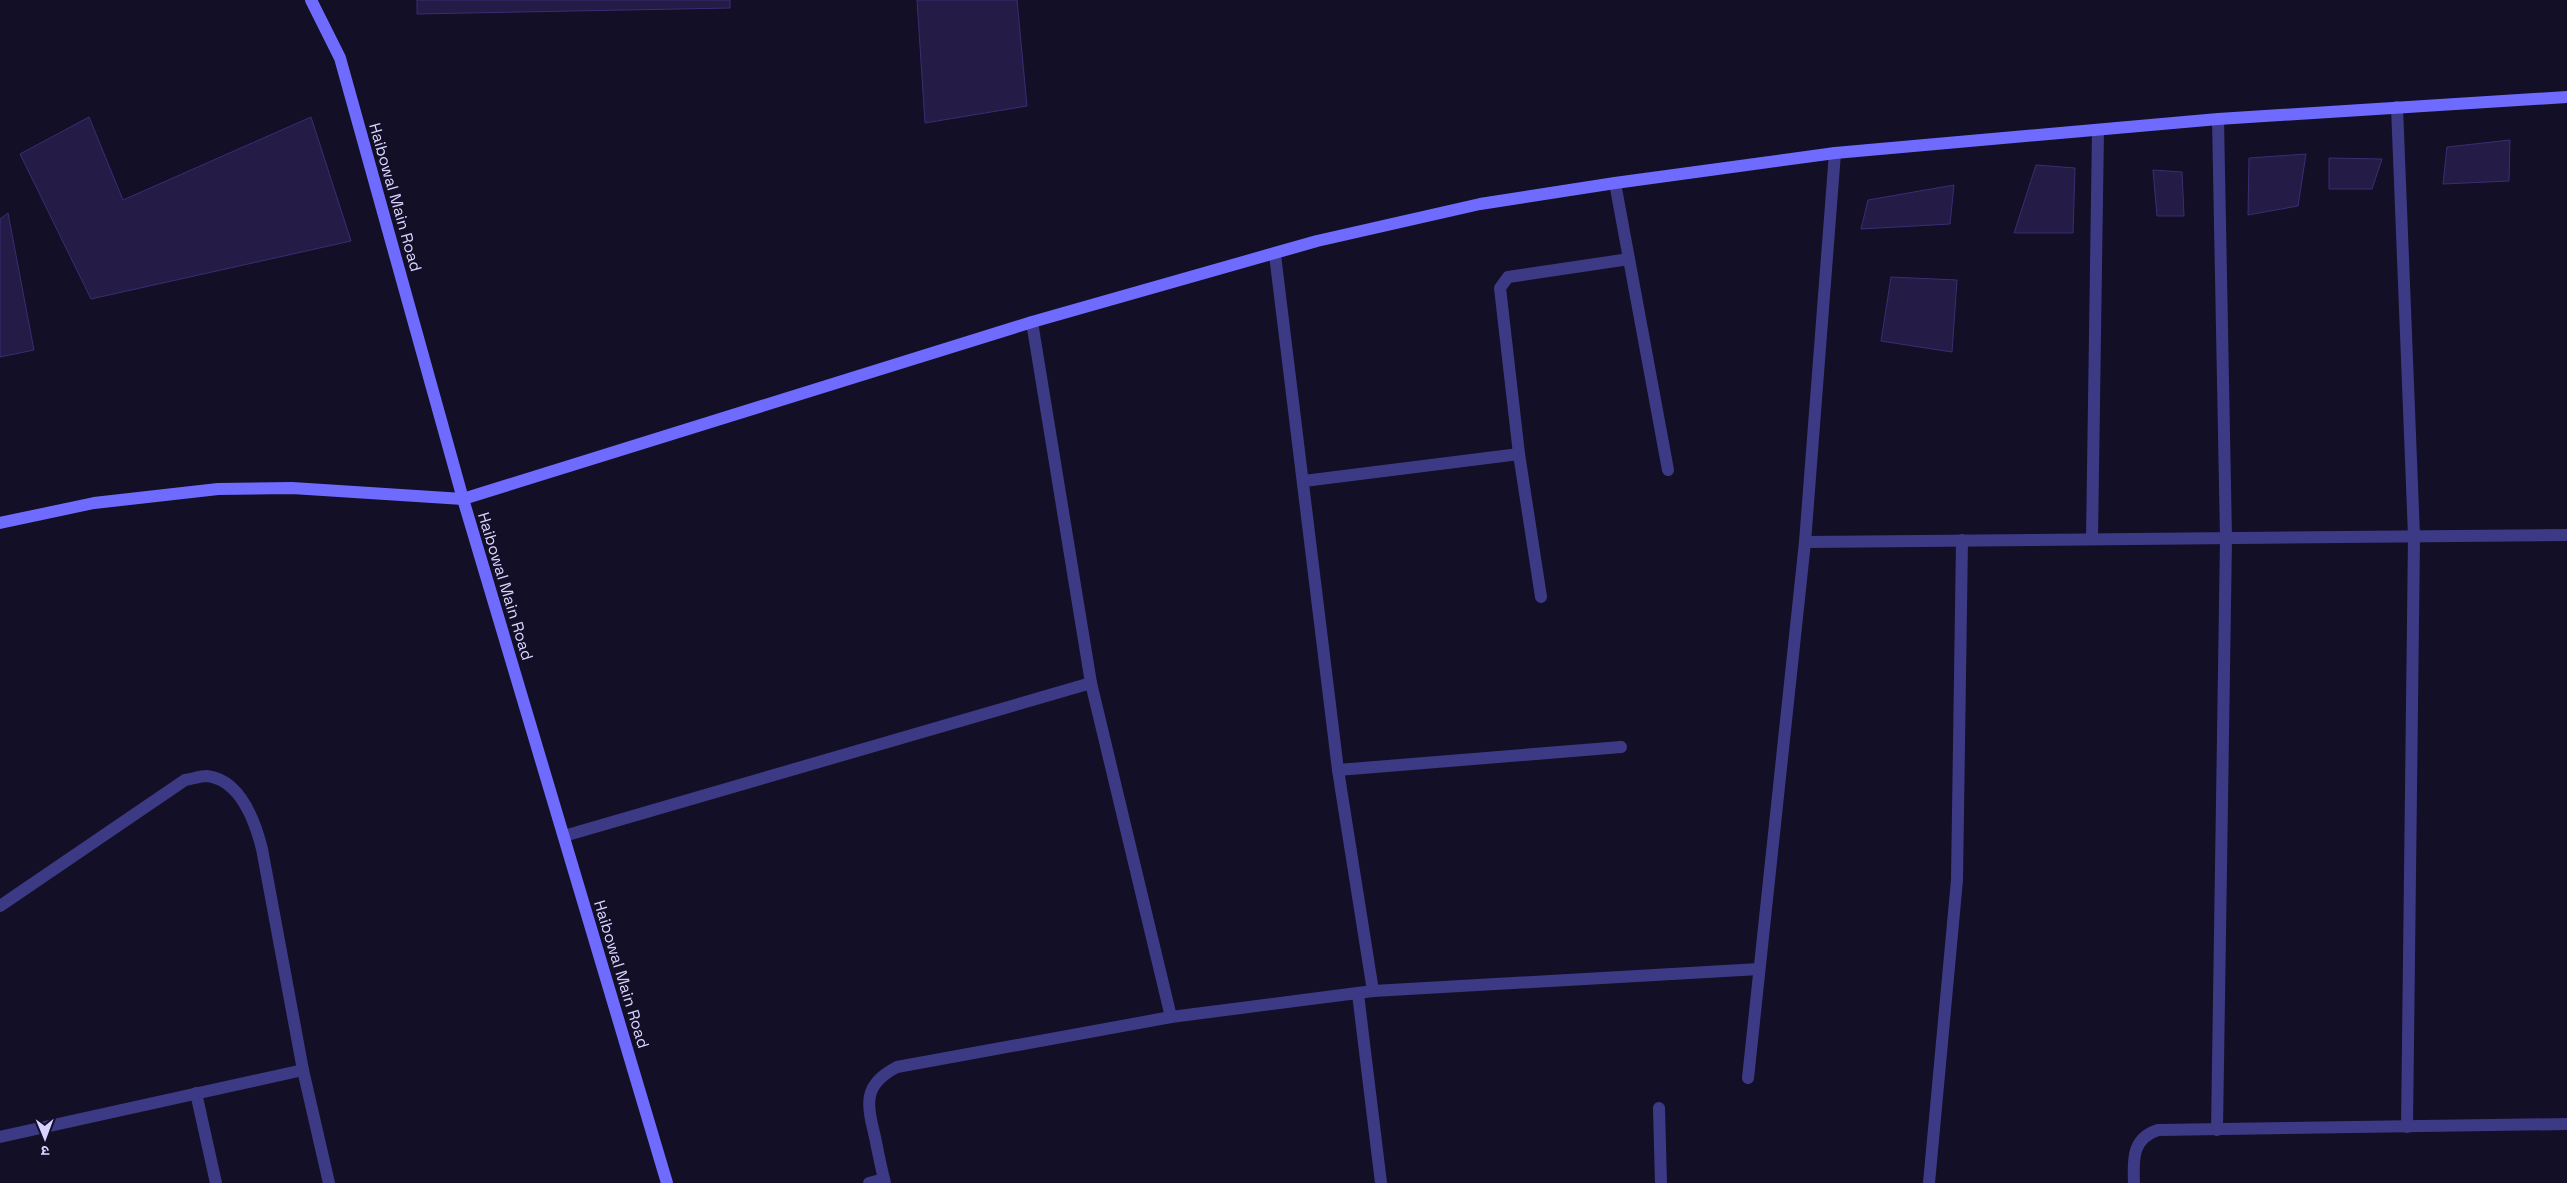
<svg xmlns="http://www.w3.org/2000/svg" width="2567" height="1183" viewBox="0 0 2567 1183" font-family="'Space Grotesk','Noto Sans Devanagari',sans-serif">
	<rect width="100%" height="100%" fill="#130f26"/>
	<g fill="#241b47" stroke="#3b2d73">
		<path d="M417,0h313v8l-313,6z"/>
		<path d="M917,0h100l10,106 -102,17z"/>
		<path d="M89,117l34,83 188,-83 40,124 -260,58 -71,-145z"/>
		<path d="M2510,140l-1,41 -66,3 4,-37z"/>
		<path d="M2306,154l-8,52 -50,9 1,-57z"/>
		<path d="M2329,158l53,1 -10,30h-43z"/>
		<path d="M2036,165l39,3 -2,65h-59z"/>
		<path d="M2153,170l29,2 2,44h-27z"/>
		<path d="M1954,185l-4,39 -89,5 7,-29z"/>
		<path d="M8,213l26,137 -34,7v-138z"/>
		<path d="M1891,277l66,3 -5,72 -71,-11z"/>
	</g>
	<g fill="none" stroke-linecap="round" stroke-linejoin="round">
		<g stroke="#3d3a85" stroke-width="12">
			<path d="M2397,107l17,429 -7,591"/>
			<path d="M1835,153l-30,389 762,-7"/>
			<path d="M1615,183l53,287"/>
			<path d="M1275,255l63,515 35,221"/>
			<path d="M1032,322l59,361 80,334"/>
			<path d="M1304,481l215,-27"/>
			<path d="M2092,539l6,-409"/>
			<path d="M1541,597l-22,-143 -19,-166 8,-11 121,-18"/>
			<path d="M1338,770l283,-23"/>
			<path d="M564,836l527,-153"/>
			<path d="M0,906l185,-126c7,-1 15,-4 22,-4 34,4 48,45 55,73l41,221 26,113"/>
			<path d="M1358,994l23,189"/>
			<path d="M1748,1078l57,-536"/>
			<path d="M196,1093l20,90"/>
			<path d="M1659,1108l2,75"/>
			<path d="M2217,1130l9,-592 -8,-419"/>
			<path d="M0,1137l303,-67"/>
			<path d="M869,1183l15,-4"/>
			<path d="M885,1183c-4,-15 -7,-31 -10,-46 -8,-33 -13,-52 22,-70l274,-50 202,-26 386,-22"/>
			<path d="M1929,1183l28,-303 5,-340"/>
			<path d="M2134,1183c-1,-23 -2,-45 24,-53l409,-6"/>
		</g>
		<g stroke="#6f6bff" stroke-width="12">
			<path d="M311,0l29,58 123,441 204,684"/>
			<path d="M0,523l94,-20 124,-14 74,-1 171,11 569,-177 285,-81 163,-37 135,-21 220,-30 383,-34 349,-22"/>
		</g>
	</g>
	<g text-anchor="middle" stroke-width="5" stroke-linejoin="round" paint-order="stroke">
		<g font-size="16" fill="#d9d4ff" stroke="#130f26">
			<text transform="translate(396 197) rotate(74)" y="6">Haibowal Main Road</text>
			<text transform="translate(506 586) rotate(73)" y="6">Haibowal Main Road</text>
			<text transform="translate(622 974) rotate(73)" y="6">Haibowal Main Road</text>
		</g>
	</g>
	<g transform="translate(45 1138) rotate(179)" stroke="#130f26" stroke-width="4" paint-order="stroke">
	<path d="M0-4L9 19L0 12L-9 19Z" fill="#d9d4ff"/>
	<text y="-8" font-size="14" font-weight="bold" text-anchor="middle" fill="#d9d4ff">उ</text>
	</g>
</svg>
